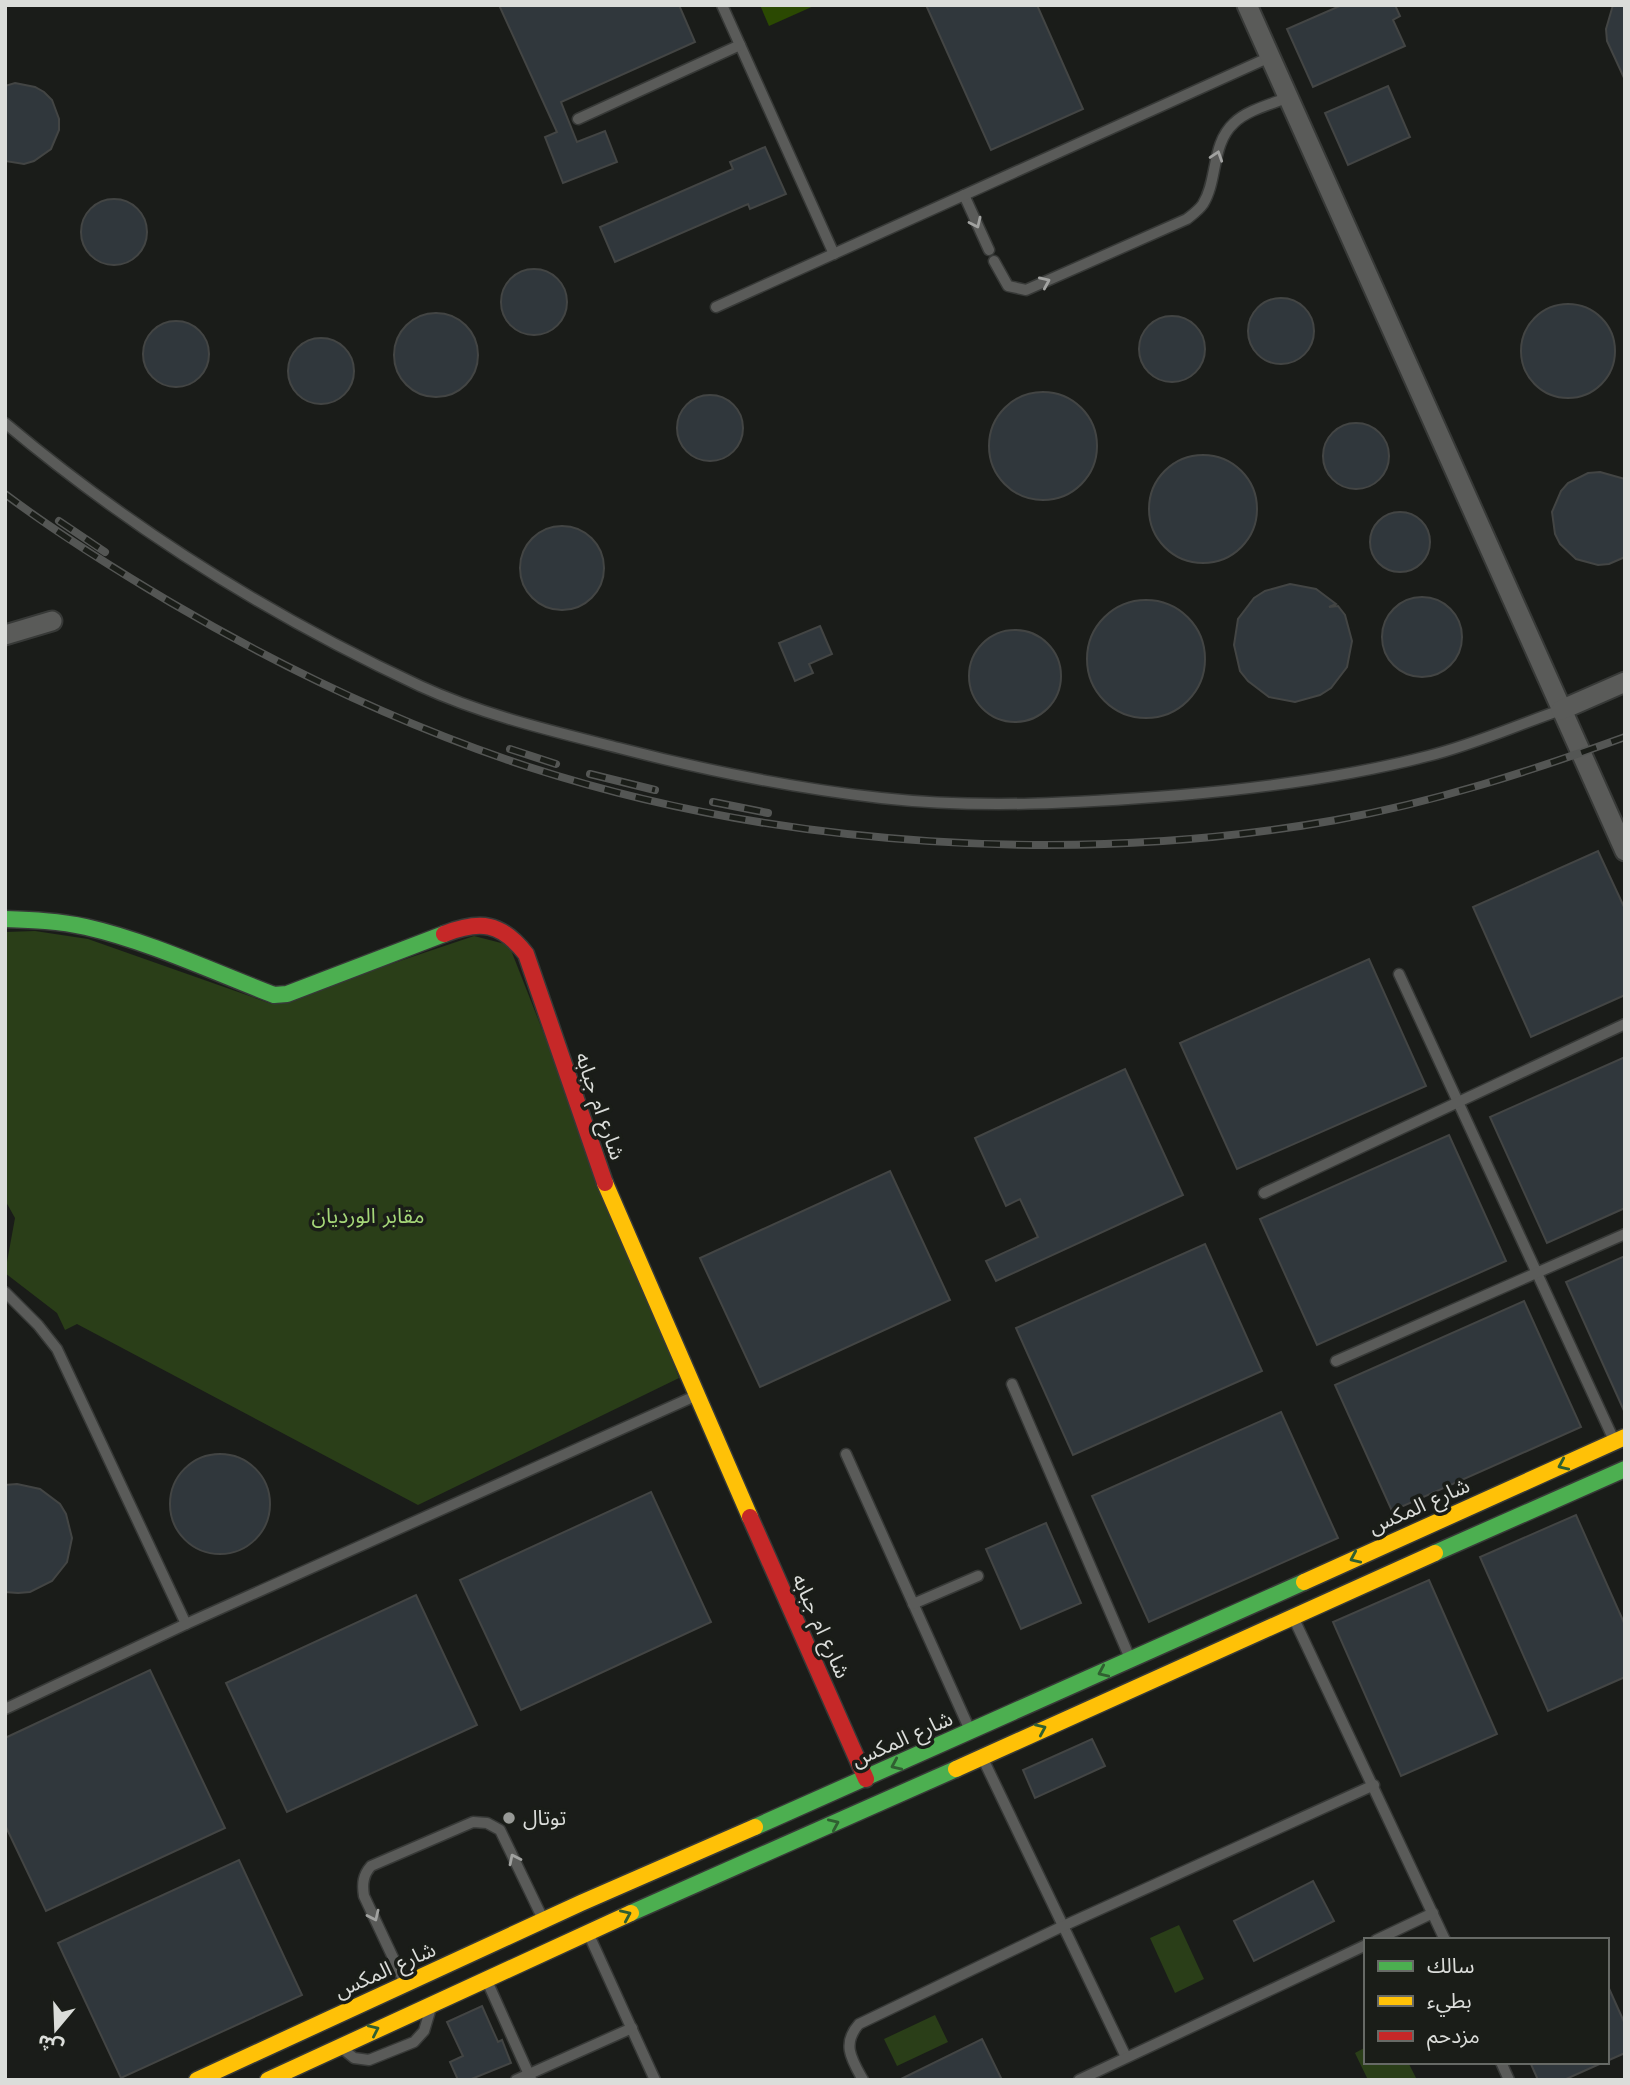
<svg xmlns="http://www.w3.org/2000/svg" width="1630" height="2085" viewBox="0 0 1630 2085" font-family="'Work Sans','Noto Sans Arabic',sans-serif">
	<rect width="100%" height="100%" fill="#1a1c19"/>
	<g fill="#2a3e18">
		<path d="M35,931l53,8 184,65 202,-68 35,9 170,433 -261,127 -341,-181 -12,6 -8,-17 -52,-40 10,-55 -10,-18v-268z"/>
		<path d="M1179,1925l25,54 -29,14 -25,-55z"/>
		<path d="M935,2015l13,27 -51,24 -13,-27z"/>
		<path d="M1366,2047v15h42l9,18h-49l-13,-27z"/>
	</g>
	<path fill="#2b4902" d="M760,5h56l-47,21z"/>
	<g fill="#30373c" stroke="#434544" stroke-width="2">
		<path d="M499,5h180l16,37 -134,60 16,40 28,-11 12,31 -54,21 -18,-46 12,-5z"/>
		<path d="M926,5h111l46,104 -92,41z"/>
		<path d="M1342,5h53l5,11 -7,4 12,26 -92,41 -26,-58z"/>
		<path d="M1613,5h12v75l-18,-39 -1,-12z"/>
		<path d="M15,83l20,4 9,5 8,8 7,19v11l-8,19 -17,12 -10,3 -19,-3v-75z"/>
		<path d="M1388,86l22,51 -62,28 -23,-52z"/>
		<path d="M765,147l21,47 -36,15 -2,-5 -133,58 -15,-35 133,-58 -3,-7z"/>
		<circle cx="114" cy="232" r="33"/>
		<circle cx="534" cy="302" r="33"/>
		<circle cx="1281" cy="331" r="33"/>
		<circle cx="1568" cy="351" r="47"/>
		<circle cx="436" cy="355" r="42"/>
		<circle cx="1172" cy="349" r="33"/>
		<circle cx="176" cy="354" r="33"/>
		<circle cx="321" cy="371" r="33"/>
		<circle cx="1043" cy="446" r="54"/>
		<circle cx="710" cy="428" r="33"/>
		<circle cx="1356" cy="456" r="33"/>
		<circle cx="1203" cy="509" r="54"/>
		<path d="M1600,472l25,7v78l-16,7 -11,1 -22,-6 -16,-15 -5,-10 -3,-22 9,-21 7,-8 20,-10z"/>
		<circle cx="1400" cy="542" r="30"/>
		<circle cx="562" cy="568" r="42"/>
		<path d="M1290,584l26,5 20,15 -7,3 9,-1 7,9 7,26 -5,26 -16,21 -11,7 -25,7 -26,-5 -21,-16 -8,-10 -6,-26 4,-26 16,-21 11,-7z"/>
		<circle cx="1422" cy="637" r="40"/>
		<circle cx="1146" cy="659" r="59"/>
		<path d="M820,626l12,28 -23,10 4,9 -18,8 -16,-38z"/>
		<circle cx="1015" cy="676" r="46"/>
		<path d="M1598,851l27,58v86l-94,42 -58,-130z"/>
		<path d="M1369,959l57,127 -189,83 -57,-126z"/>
		<path d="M1625,1057v151l-78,35 -57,-126z"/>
		<path d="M1125,1069l58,126 -187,86 -10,-20 52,-24 -18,-38 -14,7 -31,-68z"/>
		<path d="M1449,1135l57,126 -189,84 -57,-126z"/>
		<path d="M890,1171l60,129 -190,87 -60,-129z"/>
		<path d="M1205,1244l57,127 -189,84 -57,-127z"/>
		<path d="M1625,1256v157l-59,-131z"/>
		<path d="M1524,1301l57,126 -189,84 -57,-126z"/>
		<path d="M1281,1412l57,126 -189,84 -57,-126z"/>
		<circle cx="220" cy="1504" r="50"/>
		<path d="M17,1484l23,5 20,15 6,10 6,24 -5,24 -15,19 -22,11 -12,1 -13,-1v-107z"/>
		<path d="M651,1492l60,130 -190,88 -61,-130z"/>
		<path d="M1576,1515l49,110v52l-77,34 -68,-154z"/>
		<path d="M1046,1523l35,80 -60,26 -35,-80z"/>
		<path d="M1429,1580l68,154 -96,42 -68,-154z"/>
		<path d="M416,1595l61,130 -190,87 -61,-129z"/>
		<path d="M150,1670l75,158 -179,83 -41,-86v-87z"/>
		<path d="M1092,1739l13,27 -70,32 -12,-28z"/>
		<path d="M239,1860l63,135 -181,83 -63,-135z"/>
		<path d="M1313,1881l21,40 -80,40 -20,-40z"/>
		<path d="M1607,1984l18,40v29l-18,8z"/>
		<path d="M482,2006l16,36 4,-2 9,23 -42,17h-11l-8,-18 13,-6 -16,-34z"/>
		<path d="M982,2039l20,41h-103z"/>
		<path d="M1530,2062h74l-40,18h-26z"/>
	</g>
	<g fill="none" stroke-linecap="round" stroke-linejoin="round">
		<defs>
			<g id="lane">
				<path d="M740,45l94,209"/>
				<path d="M578,119l162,-74 -18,-40"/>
				<path d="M964,195l25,55"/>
				<path d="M994,261l14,25 18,4 161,-71c5,-4 12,-9 16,-15 15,-24 8,-60 31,-81 13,-13 38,-19 55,-26"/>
				<path d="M716,307l554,-250"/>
				<path d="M5,423c125,105 267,194 415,263 63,29 132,45 199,62 85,22 174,40 262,50 99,11 201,5 300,-3 82,-7 166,-18 247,-39 45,-11 89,-31 133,-46"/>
				<path d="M1399,974l214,464"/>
				<path d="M1264,1193l361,-169"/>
				<path d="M5,1292l33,33 19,24 129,275"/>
				<path d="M1336,1361l289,-127"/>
				<path d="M1012,1384l117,272"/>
				<path d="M846,1454l123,274"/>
				<path d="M913,1604l65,-28"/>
				<path d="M1294,1619l151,321"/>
				<path d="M5,1709l181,-85 509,-228"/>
				<path d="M984,1761l142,296"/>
				<path d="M589,1935l66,145"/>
				<path d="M1376,1940l57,-27"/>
				<path d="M404,1981l-40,-85c-2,-12 -1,-21 7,-30l102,-44 14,1 13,7 42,87"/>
				<path d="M487,1981l44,98"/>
				<path d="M343,2049l11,9 15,2 45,-18 10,-11 6,-20"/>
				<path d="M1501,2062l8,18"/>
				<path d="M516,2080l116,-52"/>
				<path d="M863,2080c-11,-20 -22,-36 -4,-56l202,-97 313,-142"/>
				<path d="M1079,2080l287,-135"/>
			</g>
			<g id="street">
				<path d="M1247,5l378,846"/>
				<path d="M5,635l47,-14"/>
				<path d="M1561,710l64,-28"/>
			</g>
			<g id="fast">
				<path d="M5,919c27,1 54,2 81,8 62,14 128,45 188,68l13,-1 157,-60"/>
				<path d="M1435,1553l190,-84"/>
				<path d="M755,1827l549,-245"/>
				<path d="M631,1913l325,-144"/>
			</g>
			<g id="slow">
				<path d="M605,1183l145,334"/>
				<path d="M1304,1582l321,-145"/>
				<path d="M956,1769l479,-216"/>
				<path d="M197,2080l384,-177 174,-76"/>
				<path d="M268,2080l363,-167"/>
			</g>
			<g id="jam">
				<path d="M444,934c36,-14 57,-12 82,20l79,229"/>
				<path d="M750,1517l116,262"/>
			</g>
		</defs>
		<use href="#lane" stroke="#373937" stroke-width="13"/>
		<use href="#street" stroke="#373937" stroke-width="23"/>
		<use href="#fast" stroke="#373937" stroke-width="19"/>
		<use href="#slow" stroke="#373937" stroke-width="19"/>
		<use href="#jam" stroke="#373937" stroke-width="19"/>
		<use href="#lane" stroke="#5a5b59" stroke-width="10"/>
		<use href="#street" stroke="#5a5b59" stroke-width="19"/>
		<use href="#fast" stroke="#4caf50" stroke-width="16"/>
		<use href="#slow" stroke="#ffc107" stroke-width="16"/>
		<use href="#jam" stroke="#c62828" stroke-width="16"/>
		<defs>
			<g id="rail">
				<path d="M5,494c53,40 108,74 165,108 114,67 234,124 359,165 250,81 549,99 807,53 99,-18 195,-49 289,-83"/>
				<path d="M59,521l46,31"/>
				<path d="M510,749l46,15"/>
				<path d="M590,774l65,16"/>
				<path d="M713,802l55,11"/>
			</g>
		</defs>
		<use href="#rail" stroke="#545654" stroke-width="8"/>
		<use href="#rail" stroke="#1a1d18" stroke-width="5" stroke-dasharray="16" stroke-linecap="butt"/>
	</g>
	<defs><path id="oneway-chevron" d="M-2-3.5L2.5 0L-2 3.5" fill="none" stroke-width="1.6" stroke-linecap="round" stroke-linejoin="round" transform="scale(1.75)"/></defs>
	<g stroke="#a1a2a0">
		<use href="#oneway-chevron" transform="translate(1217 156) rotate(-72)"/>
		<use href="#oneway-chevron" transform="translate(976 223) rotate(65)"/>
		<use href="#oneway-chevron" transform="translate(1045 282) rotate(-24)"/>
		<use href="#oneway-chevron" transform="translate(514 1859) rotate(-116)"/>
		<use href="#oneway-chevron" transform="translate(374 1916) rotate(65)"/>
	</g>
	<g stroke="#305f31">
		<use href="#oneway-chevron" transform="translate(1563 1465) rotate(156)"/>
		<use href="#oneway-chevron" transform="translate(1355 1558) rotate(156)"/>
		<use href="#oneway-chevron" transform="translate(1103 1672) rotate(156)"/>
		<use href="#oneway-chevron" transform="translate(1041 1729) rotate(-24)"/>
		<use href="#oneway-chevron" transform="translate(896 1765) rotate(156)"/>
		<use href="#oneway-chevron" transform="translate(834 1824) rotate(-24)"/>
		<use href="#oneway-chevron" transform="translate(626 1915) rotate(-24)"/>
		<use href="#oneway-chevron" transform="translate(374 2030) rotate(-25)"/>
	</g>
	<circle fill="#979996" stroke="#1a1d18" stroke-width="2.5" cx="509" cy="1818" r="7"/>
	<g text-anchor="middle" stroke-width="7" stroke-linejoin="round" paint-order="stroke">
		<g font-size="21" fill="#dbddda" stroke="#1a1d18">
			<text transform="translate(600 1106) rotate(71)" y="7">شارع ام جبابه</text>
			<text transform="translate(1419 1506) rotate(-24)" y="7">شارع المكس</text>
			<text transform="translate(821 1626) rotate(66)" y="7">شارع ام جبابه</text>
			<text transform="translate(902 1739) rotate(-24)" y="7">شارع المكس</text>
			<text transform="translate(385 1970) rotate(-24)" y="7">شارع المكس</text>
		</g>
		<g font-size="21" fill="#a5d778" stroke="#1a1d18">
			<text x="368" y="1223">مقابر الورديان</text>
		</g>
		<g font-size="21" fill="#dbddda" stroke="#1a1d18" text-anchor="start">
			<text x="523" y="1825">توتال</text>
		</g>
	</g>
	<rect width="1630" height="2085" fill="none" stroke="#dbddda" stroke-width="14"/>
	<rect x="1364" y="1938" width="245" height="126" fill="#1a1d18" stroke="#676a66" stroke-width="2"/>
	<rect x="1378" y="1961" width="35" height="10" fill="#4caf50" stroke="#676a66" stroke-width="2"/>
	<text x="1427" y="1973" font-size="21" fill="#dbddda">سالك</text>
	<rect x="1378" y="1996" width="35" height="10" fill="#ffc107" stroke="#676a66" stroke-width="2"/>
	<text x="1427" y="2008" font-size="21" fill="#dbddda">بطيء</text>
	<rect x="1378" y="2031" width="35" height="10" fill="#c62828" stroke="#676a66" stroke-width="2"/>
	<text x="1427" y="2043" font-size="21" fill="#dbddda">مزدحم</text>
	<g transform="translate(56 2029) rotate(199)" stroke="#1a1d18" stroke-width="5" paint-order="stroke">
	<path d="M0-5L12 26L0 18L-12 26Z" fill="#dbddda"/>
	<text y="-10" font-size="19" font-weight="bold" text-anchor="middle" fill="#dbddda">ش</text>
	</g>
</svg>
